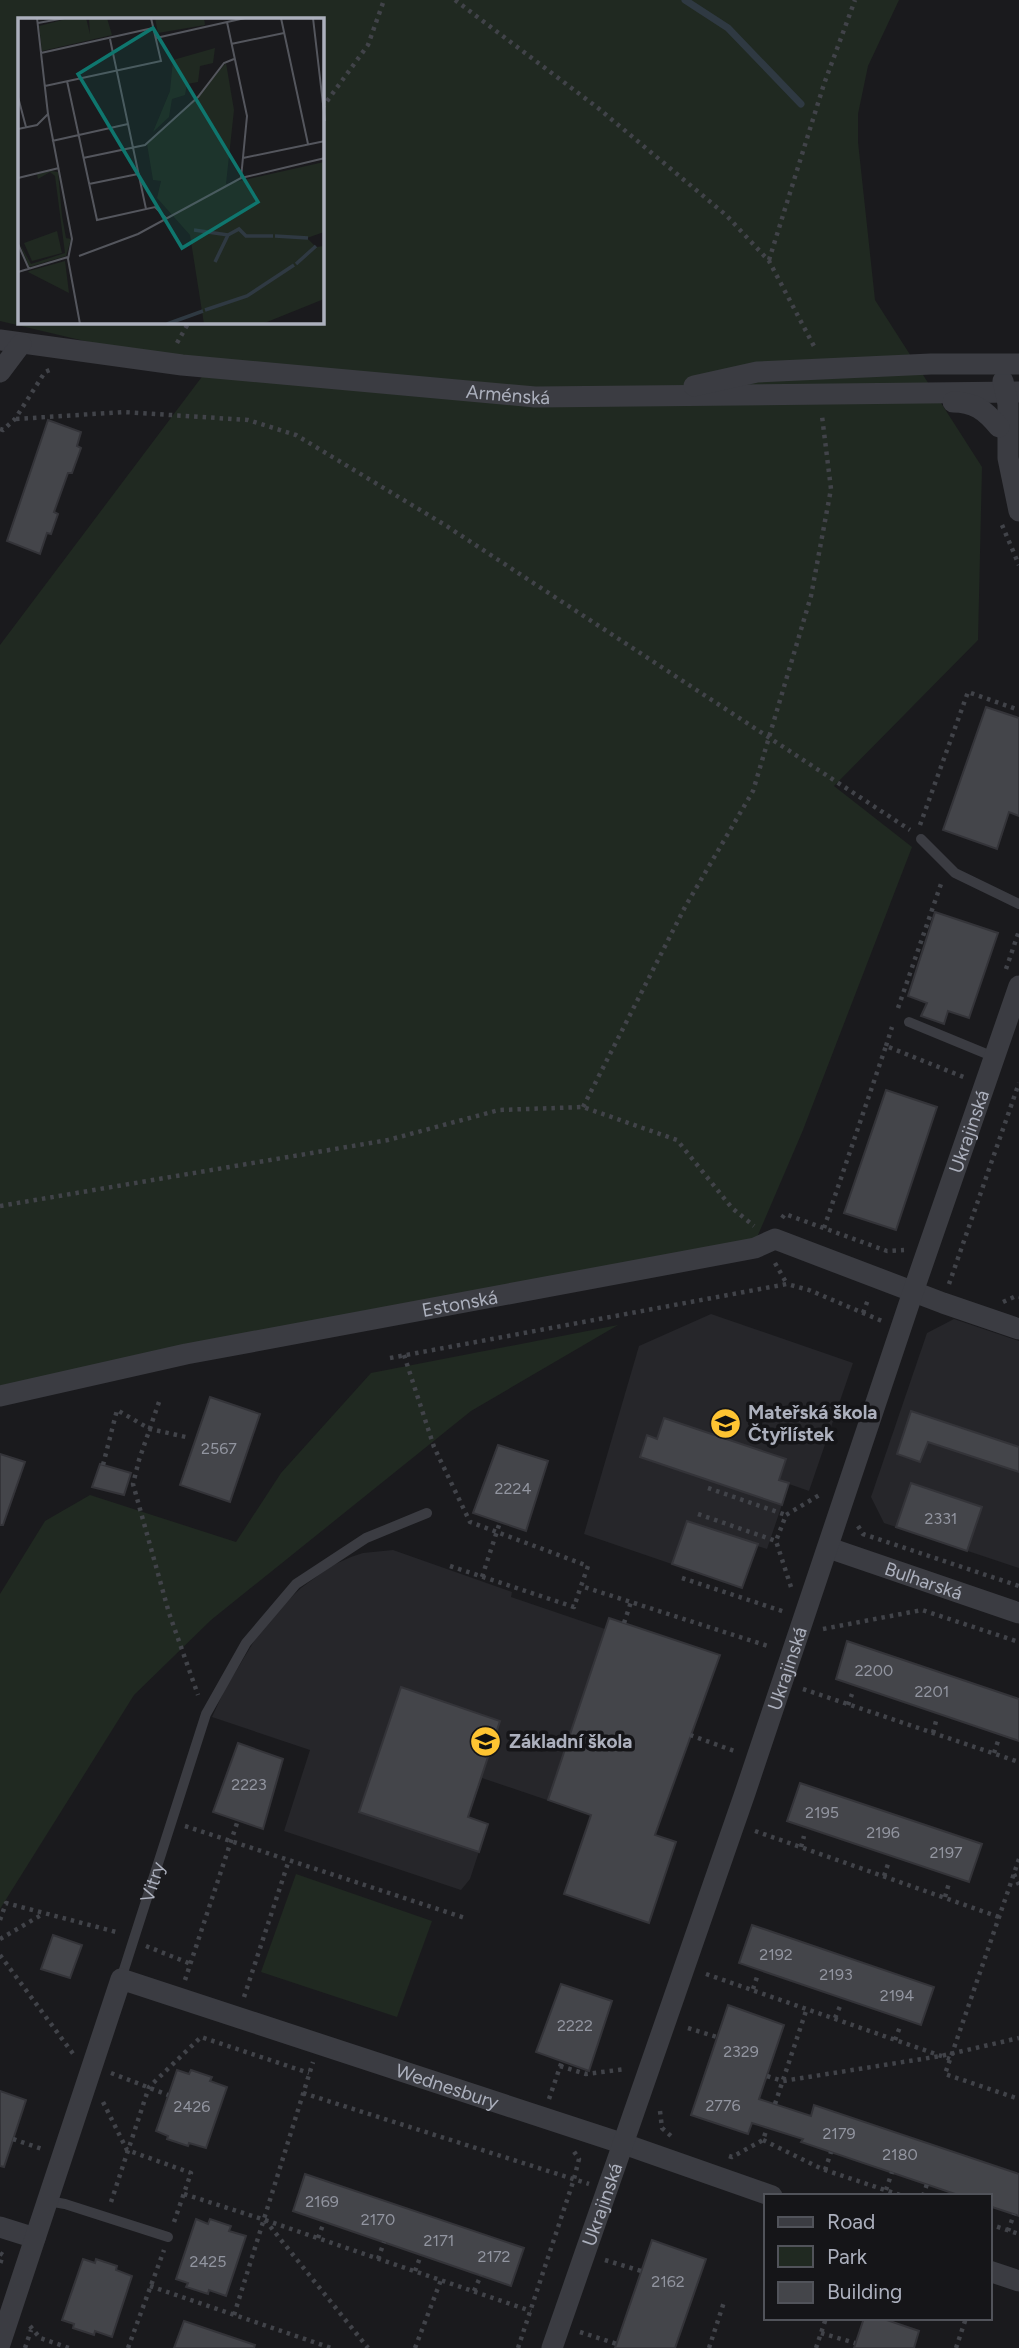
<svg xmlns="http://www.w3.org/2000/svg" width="1019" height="2348" viewBox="0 0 1019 2348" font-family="Figtree,sans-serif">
	<rect width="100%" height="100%" fill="#1a1a1d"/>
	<g fill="#26262a">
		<path d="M711,1314l142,49 -44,128 -20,-7 -22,65 -10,-3 -15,42 -158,-54 55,-188z"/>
		<path d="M954,1319l65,22v227l-135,-45 -13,-26 56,-164z"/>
		<path d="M393,1550l119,42 -1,5 94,32 4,-11 111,37 -59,164 -34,-12 -6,17 55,18 -27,81 -85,-29 27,-79 -109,-37 -14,39 20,7 -18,55 -9,11 -177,-59 26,-81 -98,-33 13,-28 31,-51 23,-29 22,-21 30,-22 20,-9 12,-4z"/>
	</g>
	<g fill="#202921" fill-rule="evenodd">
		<path d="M0,0h899l-31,66 -10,48v28l17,158 107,167 -4,173 -144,146 78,61 -109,283 -48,112 -755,144v-741l207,-275 -207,-49zM19,19h303v303h-303z"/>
		<path d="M618,1325l-147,86 -260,209 -77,75 -134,214v-315l45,-73 45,-26 146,47 45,-69 90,-100z"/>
		<path d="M296,1874l136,47 -35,96 -136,-45z"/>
	</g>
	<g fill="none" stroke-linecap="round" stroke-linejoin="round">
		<path stroke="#2f3942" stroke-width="7" d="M685,0l43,28 73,76"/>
	</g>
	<g fill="#44454a" stroke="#343439" stroke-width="2">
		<path d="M48,420l33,12 -4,14 4,2 -9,25h-4l-14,39 4,2 -7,20 -4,-1 -7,21 -33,-13z"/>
		<path d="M986,707l33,11v98l-10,-4 -12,37 -54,-19z"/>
		<path d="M935,912l63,21 -29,85 -21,-7 -4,13 -23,-8 6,-13 -19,-7z"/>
		<path d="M886,1090l51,17 -41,123 -52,-17z"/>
		<path d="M210,1397l50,17 -30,88 -50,-17z"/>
		<path d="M911,1411l108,36v25l-91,-30 -8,20 -23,-8z"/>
		<path d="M664,1418l122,41 -7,21 10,3 -7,22 -142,-48 7,-22 10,4z"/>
		<path d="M498,1445l50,16 -22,70 -53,-18z"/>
		<path d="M0,1454l25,8 -22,63h-3z"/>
		<path d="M100,1464l31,9 -7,22 -32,-8z"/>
		<path d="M911,1483l71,24 -15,44 -71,-24z"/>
		<path d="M687,1521l71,23 -16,44 -70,-24z"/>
		<path d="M609,1618l111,37 -65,180 21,7 -27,81 -85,-29 27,-79 -43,-15z"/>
		<path d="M847,1641l172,58v42l-183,-62z"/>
		<path d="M401,1687l99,34 -32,96 20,7 -9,28 -120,-40z"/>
		<path d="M238,1743l45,16 -20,70 -50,-17z"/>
		<path d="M800,1783l182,61 -13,38 -182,-61z"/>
		<path d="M752,1925l182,62 -13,38 -182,-62z"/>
		<path d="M53,1935l29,10 -12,33 -29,-9z"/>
		<path d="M561,1984l51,17 -23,70 -53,-19z"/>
		<path d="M728,2005l56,20 -25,74 52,17 3,-11 205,69v42l-30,-10v-10h-28l-160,-54 2,-3 -51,-16 -4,11 -57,-19z"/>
		<path d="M177,2070l12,4 2,-4 21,7 -2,4 17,6 -21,61 -17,-5 -1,3 -21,-7 1,-3 -12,-5z"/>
		<path d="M0,2091l26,9 -22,67 -4,-1z"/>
		<path d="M305,2174l219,74 -13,38 -218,-75z"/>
		<path d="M196,2219l12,5 2,-5 21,7 -2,5 17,5 -20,60 -17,-6 -1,4 -22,-7 2,-4 -12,-4z"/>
		<path d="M652,2240l54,19 -31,89h-60z"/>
		<path d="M83,2259l12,4 1,-4 21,7 -1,4 16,6 -20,61 -17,-6 -1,4 -21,-7 1,-4 -12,-4z"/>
		<path d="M864,2318h17l38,13 -5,17h-60z"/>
		<path d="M184,2321l71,24 -1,3h-80z"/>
	</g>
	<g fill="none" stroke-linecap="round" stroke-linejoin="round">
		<g stroke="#414349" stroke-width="4.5" stroke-dasharray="3.5 5" stroke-linecap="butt">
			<path d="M455,0l143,108 128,107 43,46 47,89"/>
			<path d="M322,108l46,-63 16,-45"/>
			<path d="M769,260l55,-176 31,-84"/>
			<path d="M177,343l12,-21"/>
			<path d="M16,419l108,-7 124,8 48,15 149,90 465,305"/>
			<path d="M0,429l3,1 12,-11 30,-47 7,-3"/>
			<path d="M1002,525l17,40"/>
			<path d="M920,825l48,-133 51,18"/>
			<path d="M1006,969l13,-38"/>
			<path d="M898,1008l44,-127"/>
			<path d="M886,1046l6,-19"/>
			<path d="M583,1107l102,-200 68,-116 58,-195 20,-107 -9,-73"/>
			<path d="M0,1206l388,-66 111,-30 84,-3 94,33 55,68 22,18"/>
			<path d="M782,1218l3,-4 102,37 17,-1"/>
			<path d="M824,1228l62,-182 80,32"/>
			<path d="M775,1263l12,21"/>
			<path d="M949,1284l70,-201"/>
			<path d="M1003,1302l13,-6 3,1"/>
			<path d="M863,1313l6,-16"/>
			<path d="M404,1355l30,92 36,75 118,44 -7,20 190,61"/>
			<path d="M390,1358l397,-74 22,6 73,31"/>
			<path d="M159,1402l-20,58 -6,24 36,129 29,82"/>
			<path d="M103,1465l14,-55 33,19 36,8"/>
			<path d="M708,1488l78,27"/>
			<path d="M698,1514l78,27"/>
			<path d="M858,1526l5,8 156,52"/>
			<path d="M450,1566l124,41 7,-21"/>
			<path d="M482,1577l18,-55"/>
			<path d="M682,1578l103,34"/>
			<path d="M791,1587l-15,-46 10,-26 35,-21"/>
			<path d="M624,1623l7,-21"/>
			<path d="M823,1629l99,-19 97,32"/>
			<path d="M803,1689l216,73"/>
			<path d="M848,1705l4,-11"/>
			<path d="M933,1733l3,-12"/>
			<path d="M690,1735l47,17"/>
			<path d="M994,1753l4,-12"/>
			<path d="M185,1826l280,92"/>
			<path d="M755,1831l244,86"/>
			<path d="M801,1847l3,-11"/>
			<path d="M1019,1859l-74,215 74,25"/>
			<path d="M1014,1874l5,11"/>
			<path d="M884,1876l4,-12"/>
			<path d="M945,1897l4,-14"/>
			<path d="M0,1920l6,-17 114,30"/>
			<path d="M0,1939l43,-25"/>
			<path d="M146,1946l45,18"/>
			<path d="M0,1955l74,100"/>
			<path d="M706,1974l244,85"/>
			<path d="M185,1980l53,-160"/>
			<path d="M753,1989l4,-12"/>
			<path d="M244,1997l45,-137"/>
			<path d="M835,2018l6,-14"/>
			<path d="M688,2028l29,9"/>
			<path d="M895,2040l6,-16"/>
			<path d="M560,2066l26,8 40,-5"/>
			<path d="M111,2073l57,22"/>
			<path d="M767,2076l16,5 158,-25 78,-18"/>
			<path d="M303,2093l286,91"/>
			<path d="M549,2099l13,-38"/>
			<path d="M103,2102l24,48 64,23 -17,49"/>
			<path d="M775,2104l32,-96"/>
			<path d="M660,2111l2,17 9,8"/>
			<path d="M13,2139l29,10"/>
			<path d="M763,2140l59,29 81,27"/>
			<path d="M729,2156l3,1 31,-17 4,-12"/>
			<path d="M825,2170l6,-18"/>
			<path d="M886,2190l6,-18"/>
			<path d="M184,2194l81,26 103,128"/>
			<path d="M923,2196l4,-12"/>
			<path d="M111,2202l38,-115 52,-50 108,36"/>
			<path d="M265,2220l266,91"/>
			<path d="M989,2224l30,10"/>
			<path d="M1008,2231l6,-17"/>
			<path d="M318,2238l6,-16"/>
			<path d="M0,2253l3,2 -3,9"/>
			<path d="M378,2259l6,-17"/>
			<path d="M605,2260l36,11"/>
			<path d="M415,2271l6,-16"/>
			<path d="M150,2286l181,62"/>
			<path d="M474,2291l7,-16"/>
			<path d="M234,2315l79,-253"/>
			<path d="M30,2326l10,12 29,10"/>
			<path d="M580,2332l37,12"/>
			<path d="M821,2333l34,10"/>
			<path d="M25,2348l6,-18"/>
			<path d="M128,2348l36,-98"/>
			<path d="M415,2348l26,-68"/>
			<path d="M518,2348l56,-169 5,-20 -6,-9"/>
			<path d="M709,2348l15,-46"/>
			<path d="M816,2348l10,-30"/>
			<path d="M956,2348l10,-30"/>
		</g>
		<g stroke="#3b3c42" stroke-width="10">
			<path d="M921,839l34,34 64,31"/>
			<path d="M909,1022l85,35"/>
			<path id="s1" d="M121,1979l85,-265 40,-71 50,-59 70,-46 61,-25"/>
			<path d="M48,2201l17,3 103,33"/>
		</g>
		<g stroke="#3b3c42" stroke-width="21">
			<path id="s2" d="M0,340l182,25 353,32 484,-5"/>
			<path d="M0,372l21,-28"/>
			<path d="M1003,381l5,23v54l11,53"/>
			<path d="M694,386l63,-14 174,-8h88"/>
			<path d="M953,402c21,0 32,8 46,25"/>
			<path id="s3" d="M0,1396l186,-42 569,-106 20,-9 168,64 76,26"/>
			<path id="s4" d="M829,1548l190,65"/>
			<path d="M0,2227l35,11"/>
			<path d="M989,2271l30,10"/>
			<path id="s5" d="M0,2344l121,-365 503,165 148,52"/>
			<path id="s6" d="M552,2348l193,-555 168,-501 106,-306"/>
		</g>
	</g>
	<defs>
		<symbol id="school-disc" viewBox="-11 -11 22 22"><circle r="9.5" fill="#fec432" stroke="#151518"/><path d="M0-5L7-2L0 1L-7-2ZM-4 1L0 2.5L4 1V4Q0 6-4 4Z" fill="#111"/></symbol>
	</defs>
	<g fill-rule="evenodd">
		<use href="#school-disc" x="708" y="1406" width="35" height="35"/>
		<use href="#school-disc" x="468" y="1724" width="35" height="35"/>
	</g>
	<g text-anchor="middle" stroke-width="7" stroke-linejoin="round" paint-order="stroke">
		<g font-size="16" fill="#9295a0">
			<text x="219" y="1454">2567</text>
			<text x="513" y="1494">2224</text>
			<text x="941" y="1524">2331</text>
			<text x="874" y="1676">2200</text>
			<text x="932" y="1697">2201</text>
			<text x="249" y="1790">2223</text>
			<text x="822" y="1818">2195</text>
			<text x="883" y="1838">2196</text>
			<text x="946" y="1858">2197</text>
			<text x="776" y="1960">2192</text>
			<text x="836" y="1980">2193</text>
			<text x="897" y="2001">2194</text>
			<text x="575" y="2031">2222</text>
			<text x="741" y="2057">2329</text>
			<text x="723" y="2111">2776</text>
			<text x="192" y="2112">2426</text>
			<text x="839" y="2139">2179</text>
			<text x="900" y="2160">2180</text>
			<text x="322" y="2207">2169</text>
			<text x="378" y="2225">2170</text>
			<text x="439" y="2246">2171</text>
			<text x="494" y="2262">2172</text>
			<text x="208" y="2267">2425</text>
			<text x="668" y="2287">2162</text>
		</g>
		<g font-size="19" fill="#acb0bd" stroke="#151518">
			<text dy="7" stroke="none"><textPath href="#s2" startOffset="511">Arménská</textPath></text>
			<text dy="7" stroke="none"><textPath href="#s6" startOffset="1286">Ukrajinská</textPath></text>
			<text dy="7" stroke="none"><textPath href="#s3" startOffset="469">Estonská</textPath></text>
			<text dy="7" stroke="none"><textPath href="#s4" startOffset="100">Bulharská</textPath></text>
			<text dy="7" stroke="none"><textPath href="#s6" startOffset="719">Ukrajinská</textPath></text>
			<text dy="7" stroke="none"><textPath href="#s1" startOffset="102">Vitry</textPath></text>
			<text dy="7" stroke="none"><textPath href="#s5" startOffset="728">Wednesbury</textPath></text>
			<text dy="7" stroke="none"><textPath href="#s6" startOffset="152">Ukrajinská</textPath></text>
		</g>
		<g font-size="19" font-weight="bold" fill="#acb0bd" stroke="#151518" text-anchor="start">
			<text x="748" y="1419">Mateřská škola<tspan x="748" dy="22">Čtyřlístek</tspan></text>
			<text x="509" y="1748">Základní škola</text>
		</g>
	</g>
	<g transform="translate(18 18)">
		<rect width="306" height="306" fill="#1a1a1d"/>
		<path d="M52,0h16l4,16 -1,-16h18l5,17 -70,16 -3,-25zM137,0h49l1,7 -47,8zM197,30l-2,15 -13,3 -2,16 -11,2 -2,11 -13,4 -3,18 -16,15 17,-41 3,-31zM208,45l8,47 -8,74 98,-22v70l-17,6 9,9 8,-1v53l-62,25h-58l-14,-89 -33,-37 4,-17 -8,-1 -6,-36 36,-32zM33,153l7,1 4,44 4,22 5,1 -5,17 -37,11 -9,-23 11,20 34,-11 -10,-77 -5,-4 -12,7 -1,-5zM39,213l5,22 -30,8 -8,-18zM47,243l4,32 -41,-21 1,-1z" fill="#202921"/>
		<path fill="none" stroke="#2f3942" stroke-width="3.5" d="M176,212l34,5 11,-6 7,7h27M257,218l33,2M197,244l13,-27M278,246l20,-18M187,292l42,-14 47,-31M149,306l36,-13"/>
		<path fill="none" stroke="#54565d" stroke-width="2" d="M19,0l11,96 24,125 -4,20 12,65M263,0l27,126M295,0l12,103M209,4l20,94 -6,62M20,5l27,-5M138,20l89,-20M92,21l36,170M213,26l53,-11M23,35l112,-25M49,63l30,139 58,-13 12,12M27,68l116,-25 -10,-43M0,79l8,30M0,111l19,-4 11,-11M34,123l76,-17M65,140l62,-13 53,-48 26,-34 10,-4M225,140l82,-17M0,160l41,-10M71,166l49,-10M0,226l11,25M61,238l59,-22 103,-56 84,-20M0,254l50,-15"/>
		<path fill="#0f766e" fill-opacity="0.15" stroke="#0f766e" stroke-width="3.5" d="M135,10l105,174 -76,46 -104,-174z"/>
		<rect width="306" height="306" fill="none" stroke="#acb0bd" stroke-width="3.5"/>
	</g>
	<rect x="764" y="2194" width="228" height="126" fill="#151518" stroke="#51535a" stroke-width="2"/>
	<rect x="778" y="2217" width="35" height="10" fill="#3b3c42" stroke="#51535a" stroke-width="2"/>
	<text x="827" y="2229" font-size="21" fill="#acb0bd">Road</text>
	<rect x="778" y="2246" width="35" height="21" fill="#202921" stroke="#51535a" stroke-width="2"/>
	<text x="827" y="2264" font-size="21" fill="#acb0bd">Park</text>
	<rect x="778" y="2282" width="35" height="21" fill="#44454a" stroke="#51535a" stroke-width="2"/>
	<text x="827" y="2299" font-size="21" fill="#acb0bd">Building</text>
</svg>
